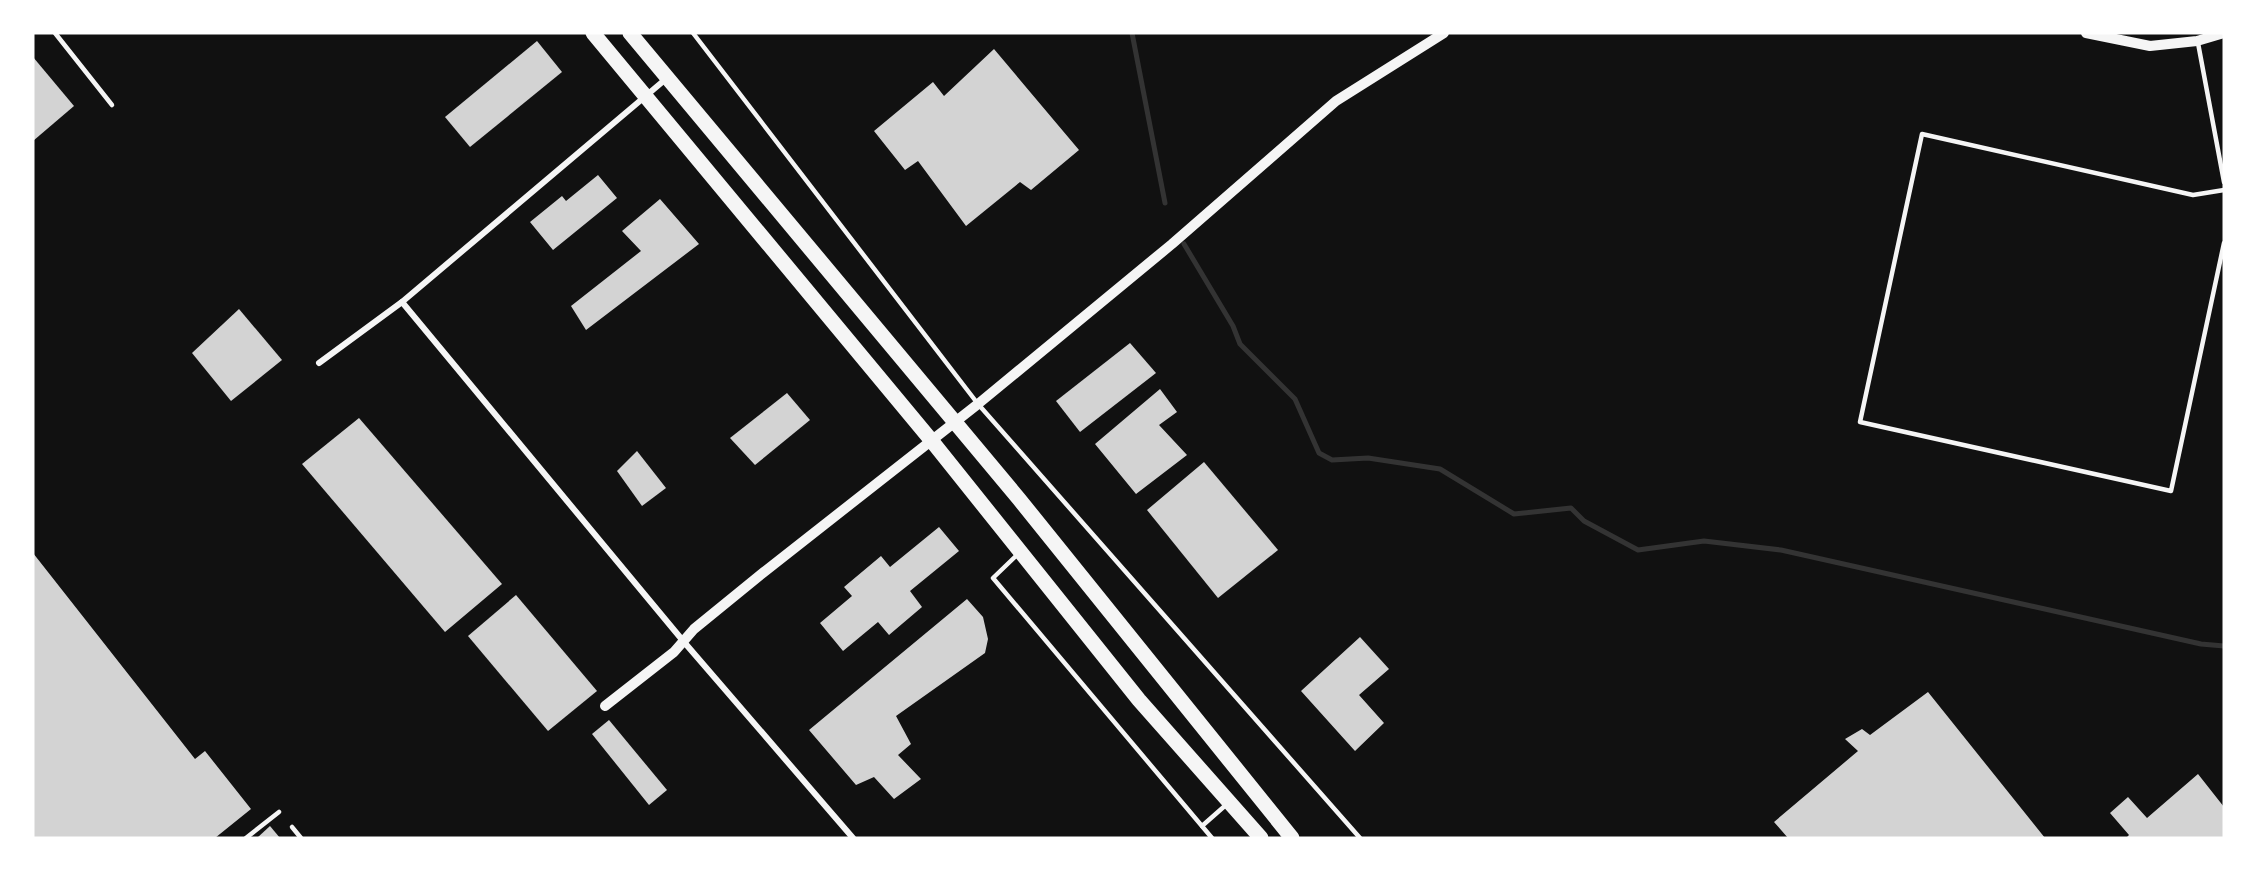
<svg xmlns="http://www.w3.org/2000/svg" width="2257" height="871" viewBox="0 0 2257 871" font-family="'Alegreya Sans',sans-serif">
	<rect width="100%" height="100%" fill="#111"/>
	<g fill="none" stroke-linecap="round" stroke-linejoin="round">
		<g stroke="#333" stroke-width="5">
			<path d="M1132,33l33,170"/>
			<path d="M1184,244l49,82 7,18 55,55 24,54 13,7 36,-2 72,11 74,45 57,-6 13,13 54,29 66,-9 77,9 420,94 23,2"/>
		</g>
	</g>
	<g fill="#d3d3d3">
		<path d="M537,41l25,31 -92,75 -25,-30z"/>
		<path d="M994,49l85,101 -48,40 -11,-8 -54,44 -48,-65 -13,9 -31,-39 59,-49 11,14z"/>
		<path d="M33,57l41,49 -41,35z"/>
		<path d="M598,175l19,23 -64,52 -23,-28 32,-26 4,5z"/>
		<path d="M660,199l39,45 -113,86 -15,-24 70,-55 -19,-20z"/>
		<path d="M239,309l43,51 -51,41 -39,-48z"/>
		<path d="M1130,343l26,30 -76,59 -24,-31z"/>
		<path d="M1160,389l17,23 -18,13 28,30 -51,39 -41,-50z"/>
		<path d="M787,393l23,27 -55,45 -25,-27z"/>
		<path d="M359,418l143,166 -57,48 -143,-168z"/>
		<path d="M637,451l29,37 -24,18 -25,-35z"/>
		<path d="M1204,462l74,88 -60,48 -71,-88z"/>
		<path d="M939,527l20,24 -49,40 12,16 -33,28 -11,-13 -35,29 -23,-28 32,-27 -8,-9 37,-31 9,11z"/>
		<path d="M33,553l162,206 10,-8 46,58 -36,29h-182z"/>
		<path d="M516,595l81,96 -49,40 -80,-95z"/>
		<path d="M967,599l16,18 5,22 -3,14 -89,63 15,28 -13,11 23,24 -27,20 -20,-22 -18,8 -47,-55z"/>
		<path d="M1360,637l29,32 -30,26 25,28 -29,28 -54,-60z"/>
		<path d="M1928,692l117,146h-257l-14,-16 84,-71 -13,-12 17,-10 8,6z"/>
		<path d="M609,720l58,70 -18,15 -57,-71z"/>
		<path d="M2198,774l26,33v31h-98l3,-3 -19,-22 18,-16 19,21z"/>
		<path d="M270,826l10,12h-23z"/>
	</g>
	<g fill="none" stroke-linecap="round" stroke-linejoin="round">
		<g stroke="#f5f5f5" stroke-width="4.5">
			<path d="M55,33l57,72"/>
			<path d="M693,33l285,371 382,434"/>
			<path d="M2198,43l26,139"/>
			<path d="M2224,190l-31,5 -271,-61 -62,288 311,69 53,-248"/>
			<path d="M1019,553l-26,25 219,260"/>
			<path d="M1202,826l25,-22"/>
			<path d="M292,827l9,11"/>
			<path d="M246,838l33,-26"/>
		</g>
		<g stroke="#f5f5f5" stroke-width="6">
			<path d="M402,302l282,340 169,196"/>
			<path d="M319,363l83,-61 265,-224"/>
		</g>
		<g stroke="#f5f5f5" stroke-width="10">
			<path d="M2086,33l64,13 47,-5 27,-8"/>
			<path d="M605,706l69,-54 20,-23 70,-57 214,-168 194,-160 164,-143 108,-68"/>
		</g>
		<g stroke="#f5f5f5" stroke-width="15">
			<path d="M593,33l338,407 208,260 122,138"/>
			<path d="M630,33l389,466 273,339"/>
		</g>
	</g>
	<rect width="2257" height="871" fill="none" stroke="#ffffff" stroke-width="69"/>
</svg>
